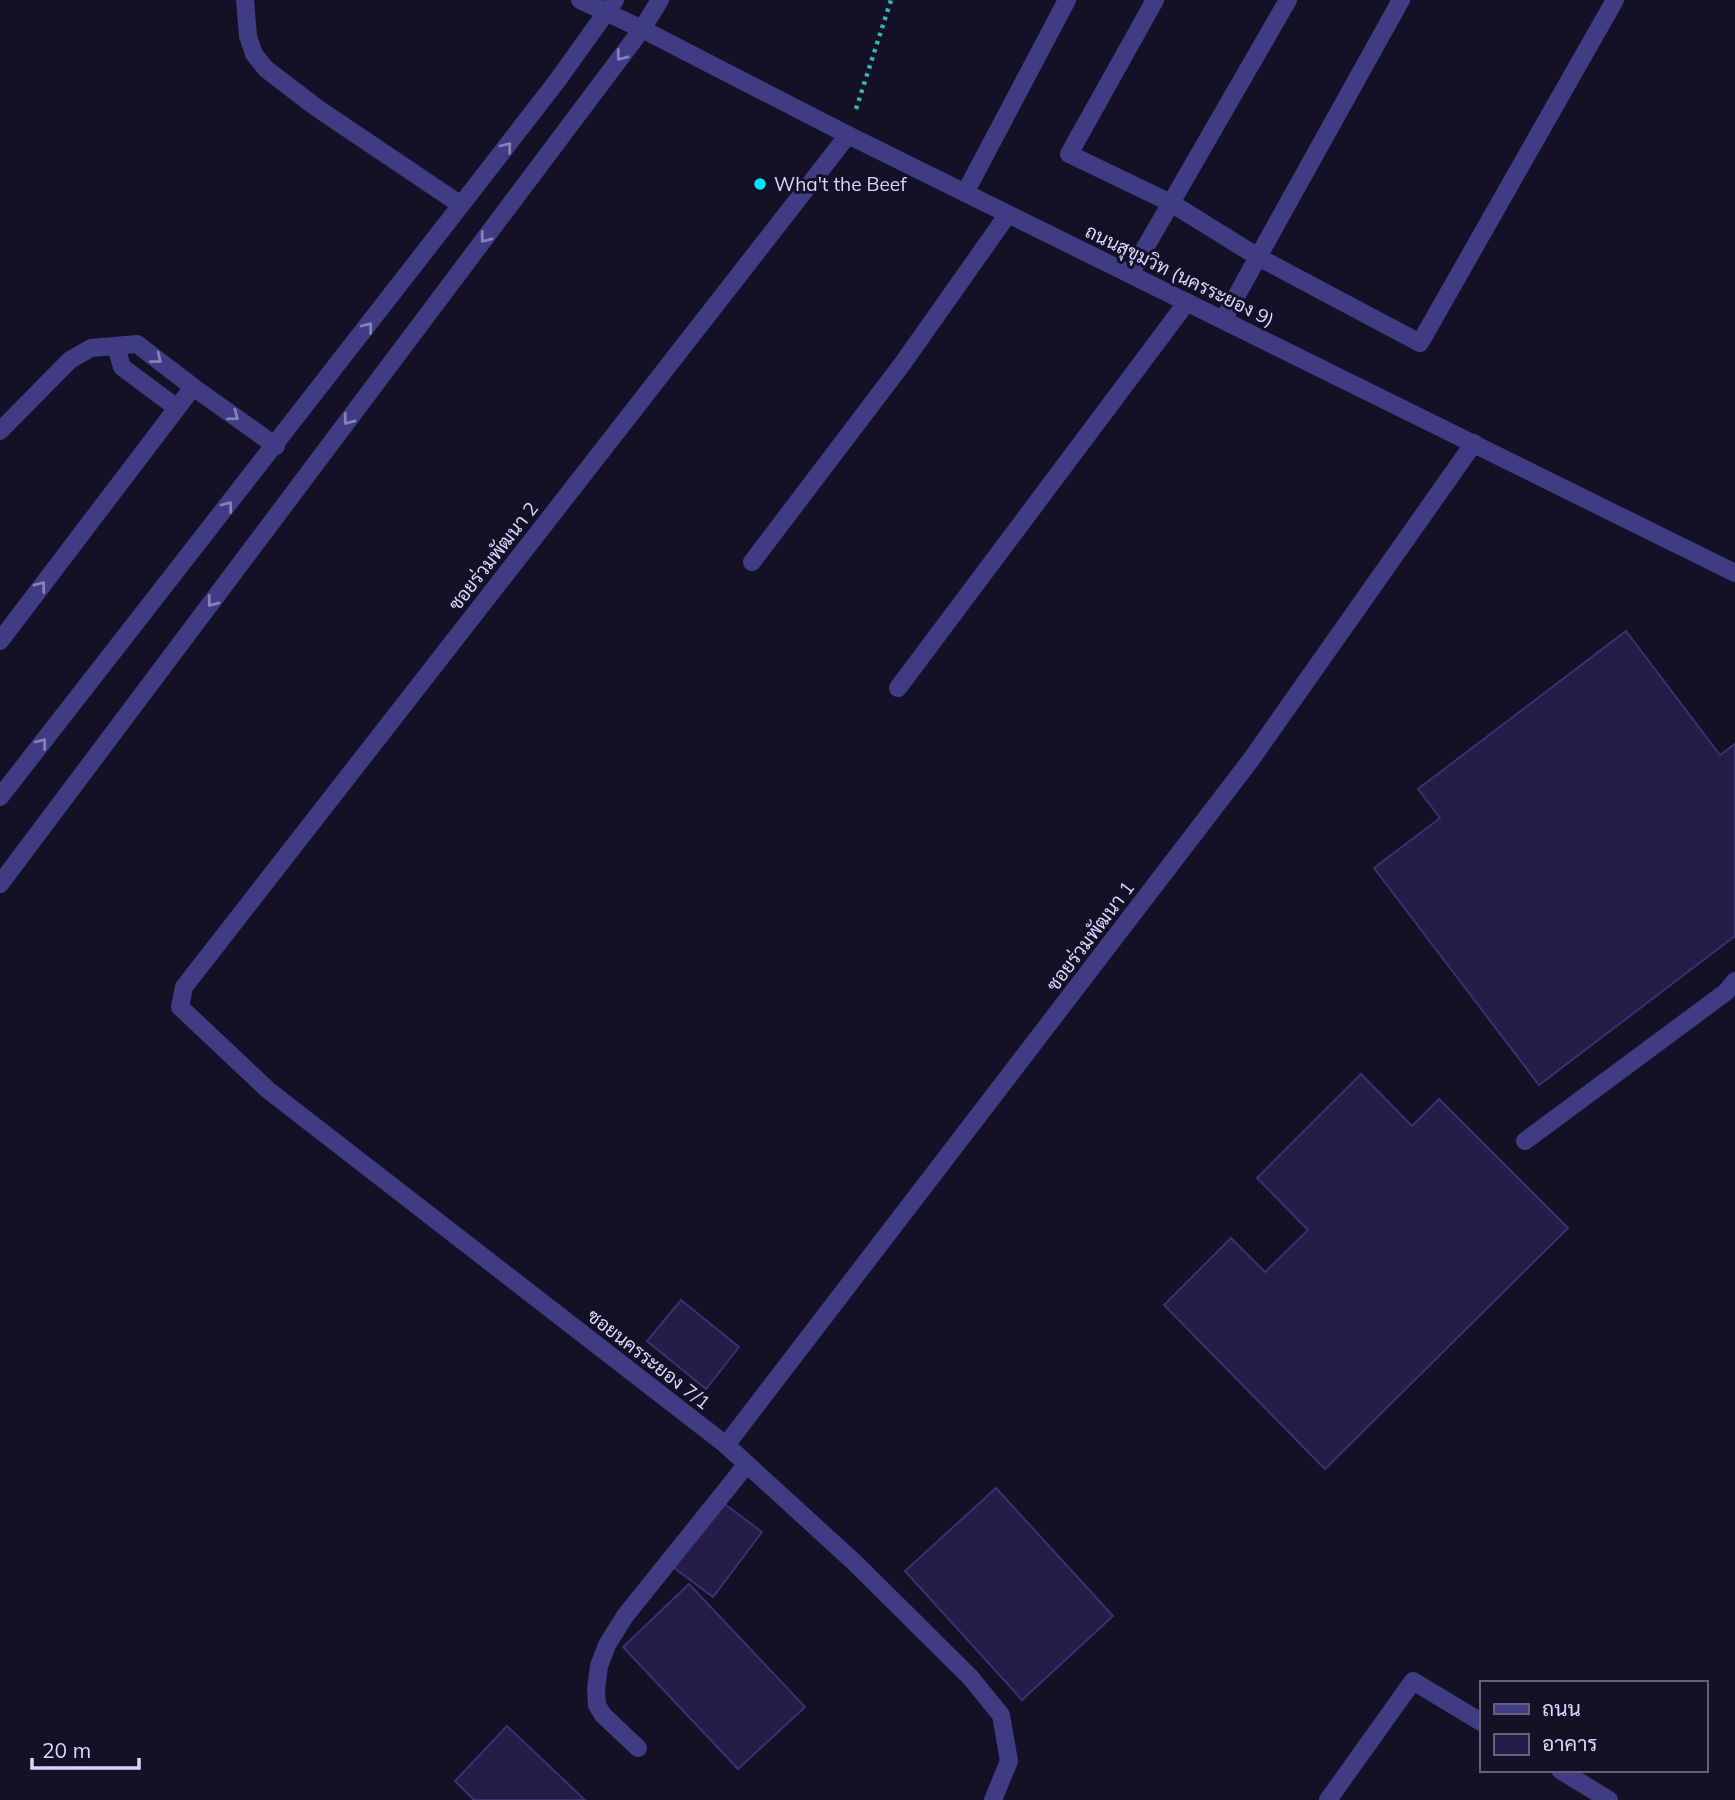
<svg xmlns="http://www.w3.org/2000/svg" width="1735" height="1800" viewBox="0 0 1735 1800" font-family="Mulish,Sarabun,sans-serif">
	<rect width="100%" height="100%" fill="#141026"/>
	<g fill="#251c47" stroke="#3c2f72" stroke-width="2">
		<path d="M1626,631l94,124 15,-11v192l-196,149 -165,-217 66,-50 -22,-29z"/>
		<path d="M1361,1074l51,52 27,-27 129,129 -243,241 -161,-164 67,-67 34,34 43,-42 -51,-52z"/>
		<path d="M681,1300l58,47 -33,42 -59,-48z"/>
		<path d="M996,1488l117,128 -91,84 -117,-129z"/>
		<path d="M722,1502l40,30 -49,65 -40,-30z"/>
		<path d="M689,1584l116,123 -67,62 -115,-122z"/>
		<path d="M507,1726l78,74h-111l-19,-19z"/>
	</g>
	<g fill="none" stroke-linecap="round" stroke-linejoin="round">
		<path stroke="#32b6ae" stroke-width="4.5" stroke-dasharray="3.5 5" stroke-linecap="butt" d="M856,109l35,-109"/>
		<g stroke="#3f3c84" stroke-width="18">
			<path d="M245,0l3,36 6,18 12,15 51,39 144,97"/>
			<path d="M1155,0l-86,154 102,49 87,54 162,86 195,-343"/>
			<path d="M965,193l102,-193"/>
			<path d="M1130,274l158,-274"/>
			<path d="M1223,320l178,-320"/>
			<path d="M752,562l151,-199 105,-149"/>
			<path d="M0,641l193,-254 83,59"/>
			<path d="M1525,1141l201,-149 9,-11"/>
			<path d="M1560,1770l49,30"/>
			<path d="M1328,1800l85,-119 68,41"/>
		</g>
		<g stroke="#3f3c84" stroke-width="18">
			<path d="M580,0l62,29 206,106 887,438"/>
			<path d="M848,135l-664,852 -4,20 88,83 458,355 128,117 116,115 31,38 8,46 -16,39"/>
			<path d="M116,347l6,20 55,41"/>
			<path d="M0,431l70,-71 21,-12 46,-4 56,43"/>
			<path d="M898,688l289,-386"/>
			<path d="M726,1445l524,-684 224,-318"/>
			<path d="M638,1748l-35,-33 -6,-10 -1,-16 3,-23 8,-21 18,-29 122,-152"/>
		</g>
		<g stroke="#3f3c84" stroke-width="18">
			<path d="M0,797l461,-592 96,-124 58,-81"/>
			<path d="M0,884l642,-855 18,-29"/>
		</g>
	</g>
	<defs><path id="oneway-chevron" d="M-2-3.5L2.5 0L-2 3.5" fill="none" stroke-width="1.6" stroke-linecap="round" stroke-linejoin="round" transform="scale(1.75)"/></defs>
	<g stroke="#8581bb">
		<use href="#oneway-chevron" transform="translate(621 56) rotate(127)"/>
		<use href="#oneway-chevron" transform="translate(507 147) rotate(-52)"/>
		<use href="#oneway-chevron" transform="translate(485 238) rotate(127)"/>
		<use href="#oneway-chevron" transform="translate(368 327) rotate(-52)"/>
		<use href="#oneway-chevron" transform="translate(157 359) rotate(38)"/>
		<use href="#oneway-chevron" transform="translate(234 416) rotate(36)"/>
		<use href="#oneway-chevron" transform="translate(348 420) rotate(127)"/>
		<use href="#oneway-chevron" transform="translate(228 506) rotate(-52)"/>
		<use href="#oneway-chevron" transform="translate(41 586) rotate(-53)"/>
		<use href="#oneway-chevron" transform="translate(212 602) rotate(127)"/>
		<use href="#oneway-chevron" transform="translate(42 743) rotate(-52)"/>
	</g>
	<circle fill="#06e2fa" stroke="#141026" stroke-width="2.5" cx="760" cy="184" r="7"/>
	<g text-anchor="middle" stroke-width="6" stroke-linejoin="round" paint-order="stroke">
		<g font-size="19" fill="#dbd6fe" stroke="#141026" text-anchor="start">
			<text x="774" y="191">Wha't the Beef</text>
		</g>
		<g font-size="19" fill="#dbd6fe" stroke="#141026">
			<text transform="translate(1180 275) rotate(26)" y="7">ถนนสุขุมวิท (นครระยอง 9)</text>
			<text transform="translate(493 556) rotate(-52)" y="7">ซอยร่วมพัฒนา 2</text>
			<text transform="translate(1090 936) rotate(-53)" y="7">ซอยร่วมพัฒนา 1</text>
			<text transform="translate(649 1359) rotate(38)" y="7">ซอยนครระยอง 7/1</text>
		</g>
	</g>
	<rect x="1480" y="1681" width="228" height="91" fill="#141026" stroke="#645f7c" stroke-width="2"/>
	<rect x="1494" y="1704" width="35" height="10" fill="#3f3c84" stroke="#645f7c" stroke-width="2"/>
	<text x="1542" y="1716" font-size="21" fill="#dbd6fe">ถนน</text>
	<rect x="1494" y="1734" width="35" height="21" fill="#251c47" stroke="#645f7c" stroke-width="2"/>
	<text x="1542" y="1751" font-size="21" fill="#dbd6fe">อาคาร</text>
	<path d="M32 1758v10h107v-10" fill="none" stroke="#dbd6fe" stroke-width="3.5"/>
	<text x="42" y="1758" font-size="21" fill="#dbd6fe" stroke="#141026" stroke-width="5" paint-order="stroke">20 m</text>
</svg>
